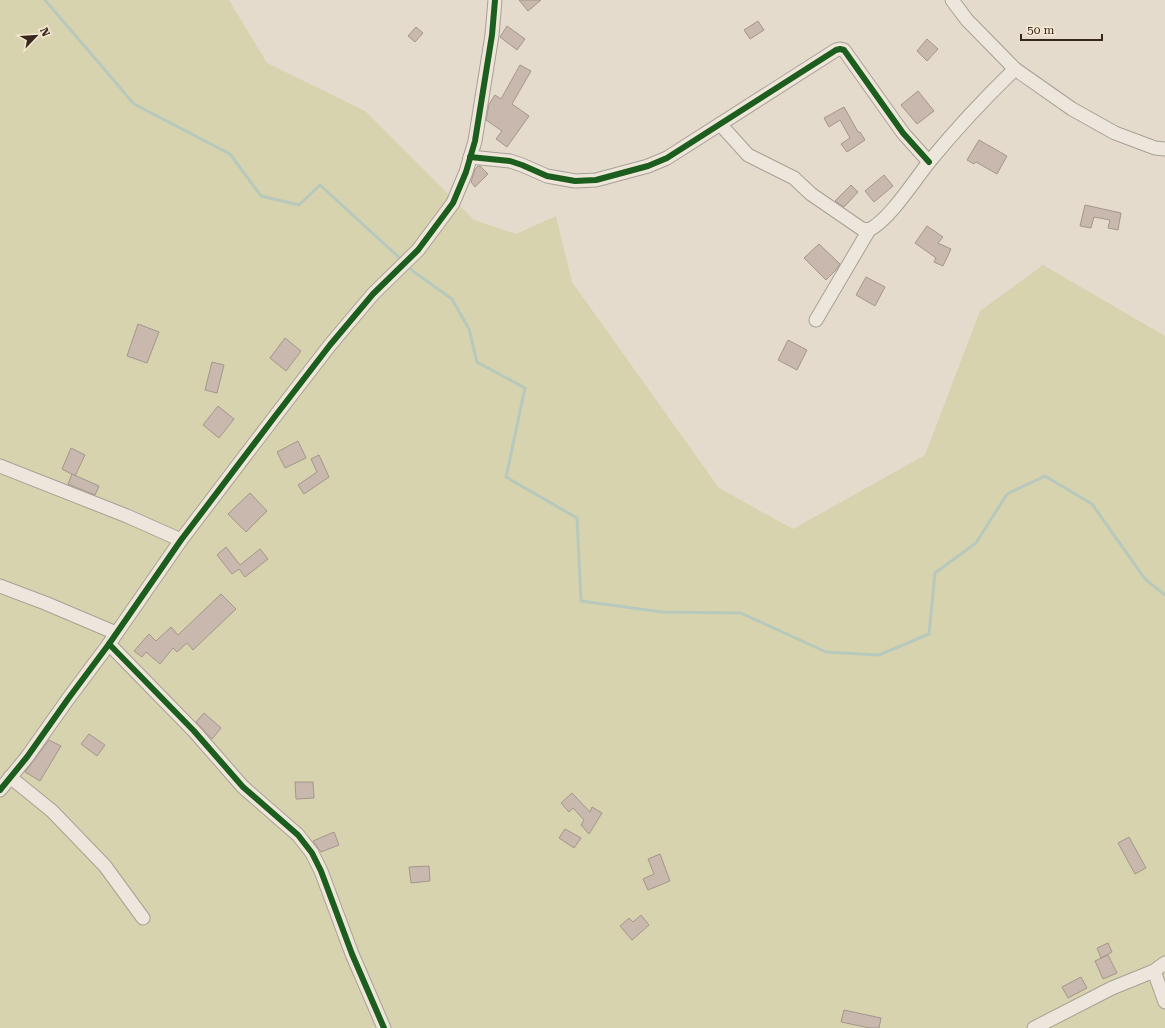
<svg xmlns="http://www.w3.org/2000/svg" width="1165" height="1028" viewBox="0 0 1165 1028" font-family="'Roboto Serif',serif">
	<rect width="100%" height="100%" fill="#e4dbcc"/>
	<path fill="#d7d3ae" d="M0,0h229l38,63 98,48 109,109 42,14 40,-18 16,66 147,206 74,41 132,-74 55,-144 63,-46 122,71v692h-1165z"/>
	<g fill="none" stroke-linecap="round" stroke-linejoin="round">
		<g stroke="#b7c9bd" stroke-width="3">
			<path d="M45,0l89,104 96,50 31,42 38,9 21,-20 83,76"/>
			<path d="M407,265l7,7 38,27 17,30 8,33 48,26 -19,89 71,41 4,83 81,11 79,1 85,39 53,3 50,-21 6,-61 41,-30 31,-49 38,-18 47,28 53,75 20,16"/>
		</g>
	</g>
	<g fill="#c8b8ad" stroke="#a4968b">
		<path d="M519,0h22l-13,11z"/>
		<path d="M758,21l6,9 -14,9 -6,-9z"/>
		<path d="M507,26l18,13 -8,11 -17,-13z"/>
		<path d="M416,27l7,6 -8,9 -7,-6z"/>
		<path d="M927,39l11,10 -11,12 -10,-10z"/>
		<path d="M520,65l11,6 -19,33 17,12 -22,31 -11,-8 6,-8 -16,-11 3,-16 6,-9 6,4z"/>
		<path d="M918,91l16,20 -17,13 -16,-19z"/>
		<path d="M844,107l14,25h2l5,8 -18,12 -6,-8 9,-6 -10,-18 -11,7 -5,-9z"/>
		<path d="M979,140l28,16 -10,18 -21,-12 -2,2 -7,-4z"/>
		<path d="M478,166h2l8,8 -13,13 -4,-5 4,-13z"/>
		<path d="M884,175l9,11 -19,16 -9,-11z"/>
		<path d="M851,185l7,7 -14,15 -9,-6z"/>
		<path d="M1085,205l36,8 -3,17 -10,-2 2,-8 -16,-3 -3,11 -11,-2z"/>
		<path d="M927,226l16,11 -5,6 13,6 -8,17 -9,-4 2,-4 -21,-15z"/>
		<path d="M819,244l21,20 -4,6 -10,10 -22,-22z"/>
		<path d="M866,277l19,10 -10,19 -19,-11z"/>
		<path d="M138,324l21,8 -12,31 -20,-7z"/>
		<path d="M285,338l16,13 -15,20 -16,-13z"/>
		<path d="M788,340l19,10 -10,20 -19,-10z"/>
		<path d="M212,362l12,3 -7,28 -12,-3z"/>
		<path d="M218,406l16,13 -15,19 -16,-13z"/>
		<path d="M298,441l8,17 -21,10 -8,-16z"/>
		<path d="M71,448l14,7 -10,21 -13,-7z"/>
		<path d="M319,455l10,22 -25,17 -6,-9 19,-13 -6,-13z"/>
		<path d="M72,474l27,12 -4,9 -27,-11z"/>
		<path d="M250,493l17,18 -21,21 -18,-18z"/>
		<path d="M226,547l14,18 20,-16 8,10 -23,18 -6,-8 -7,5 -15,-19z"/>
		<path d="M221,594l15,15 -43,41 -6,-7 -10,9 -4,-4 -13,16 -14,-12 -4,5 -8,-6 15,-17 7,7 15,-14 7,8z"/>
		<path d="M204,713l17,15 -9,11 -16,-17z"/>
		<path d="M89,734l16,11 -8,11 -16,-12z"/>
		<path d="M49,740l12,6 -21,35 -15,-9z"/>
		<path d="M295,782h18l1,16 -18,1z"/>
		<path d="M572,793l18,19 2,-5 10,6 -13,21 -8,-9 3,-5 -11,-12 -4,4 -8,-9z"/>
		<path d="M565,829l16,9 -7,10 -15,-10z"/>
		<path d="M334,832l5,13 -18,7 -8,-11z"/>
		<path d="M1129,837l17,31 -11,6 -17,-31z"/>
		<path d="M660,854l10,27 -22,9 -5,-11 11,-5 -6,-15z"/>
		<path d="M429,866l1,15 -19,2 -2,-16z"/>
		<path d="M641,915l8,10 -17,15 -12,-14 9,-8 4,4z"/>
		<path d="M1108,943l4,9 -11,6 -4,-10z"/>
		<path d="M1108,955l9,18 -14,6 -8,-18z"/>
		<path d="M1081,977l6,11 -19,10 -6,-11z"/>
		<path d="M844,1010l37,8 -2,10h-9l-29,-6z"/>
	</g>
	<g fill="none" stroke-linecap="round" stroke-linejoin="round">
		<defs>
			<g id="street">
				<path d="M952,0l15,20 48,49 57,40 43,24 40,15 10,1"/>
				<path d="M720,124l28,31 46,23 17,16 51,35 7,1"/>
				<path d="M470,157l40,4 12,4 25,11 28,5 21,-1 52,-14 19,-8 169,-108 4,-1 4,1 59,83 26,29"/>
				<path d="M816,320l53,-90c21,-11 45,-49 60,-68 27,-33 56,-64 86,-93"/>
				<path d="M0,466l127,50 54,24"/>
				<path d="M0,586l45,17 71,30"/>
				<path d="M109,644l85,87 49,56 55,48 14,18 9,18 31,83 32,74"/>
				<path d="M10,777l42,34 53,55 38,52"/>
				<path d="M0,790l27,-33 41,-58 41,-55 72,-104 95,-125 54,-70 43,-51 45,-44 35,-47 13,-31 9,-31 17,-106 3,-35"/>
				<path d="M1154,971l11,31"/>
				<path d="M1034,1028l78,-40 42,-17 11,-8"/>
			</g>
		</defs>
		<use href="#street" stroke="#a9a095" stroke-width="15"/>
		<use href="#street" stroke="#ece6dd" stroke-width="13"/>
		<defs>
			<g id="cycleway">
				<path d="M470,157l40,4 12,4 25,11 28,5 21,-1 52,-14 19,-8 169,-108 4,-1 4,1 59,83 26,29"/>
				<path d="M109,644l85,87 49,56 55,48 14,18 9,18 31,83 32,74"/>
				<path d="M0,790l27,-33 41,-58 41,-55 72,-104 95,-125 54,-70 43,-51 45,-44 35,-47 13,-31 9,-31 17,-106 3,-35"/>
			</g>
		</defs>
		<use href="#cycleway" stroke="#f6e8d1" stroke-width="8"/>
		<use href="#cycleway" stroke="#1b5e20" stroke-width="6"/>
	</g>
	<g transform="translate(36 36) rotate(65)" stroke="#f6e8d1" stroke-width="3" paint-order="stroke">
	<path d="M0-3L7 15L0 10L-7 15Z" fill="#38271d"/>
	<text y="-6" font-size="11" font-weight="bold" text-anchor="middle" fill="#38271d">N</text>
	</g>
	<path d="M1021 34v6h81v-6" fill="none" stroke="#38271d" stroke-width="2"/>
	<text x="1027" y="34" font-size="12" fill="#38271d" stroke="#f6e8d1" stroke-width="3" paint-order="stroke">50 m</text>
</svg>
